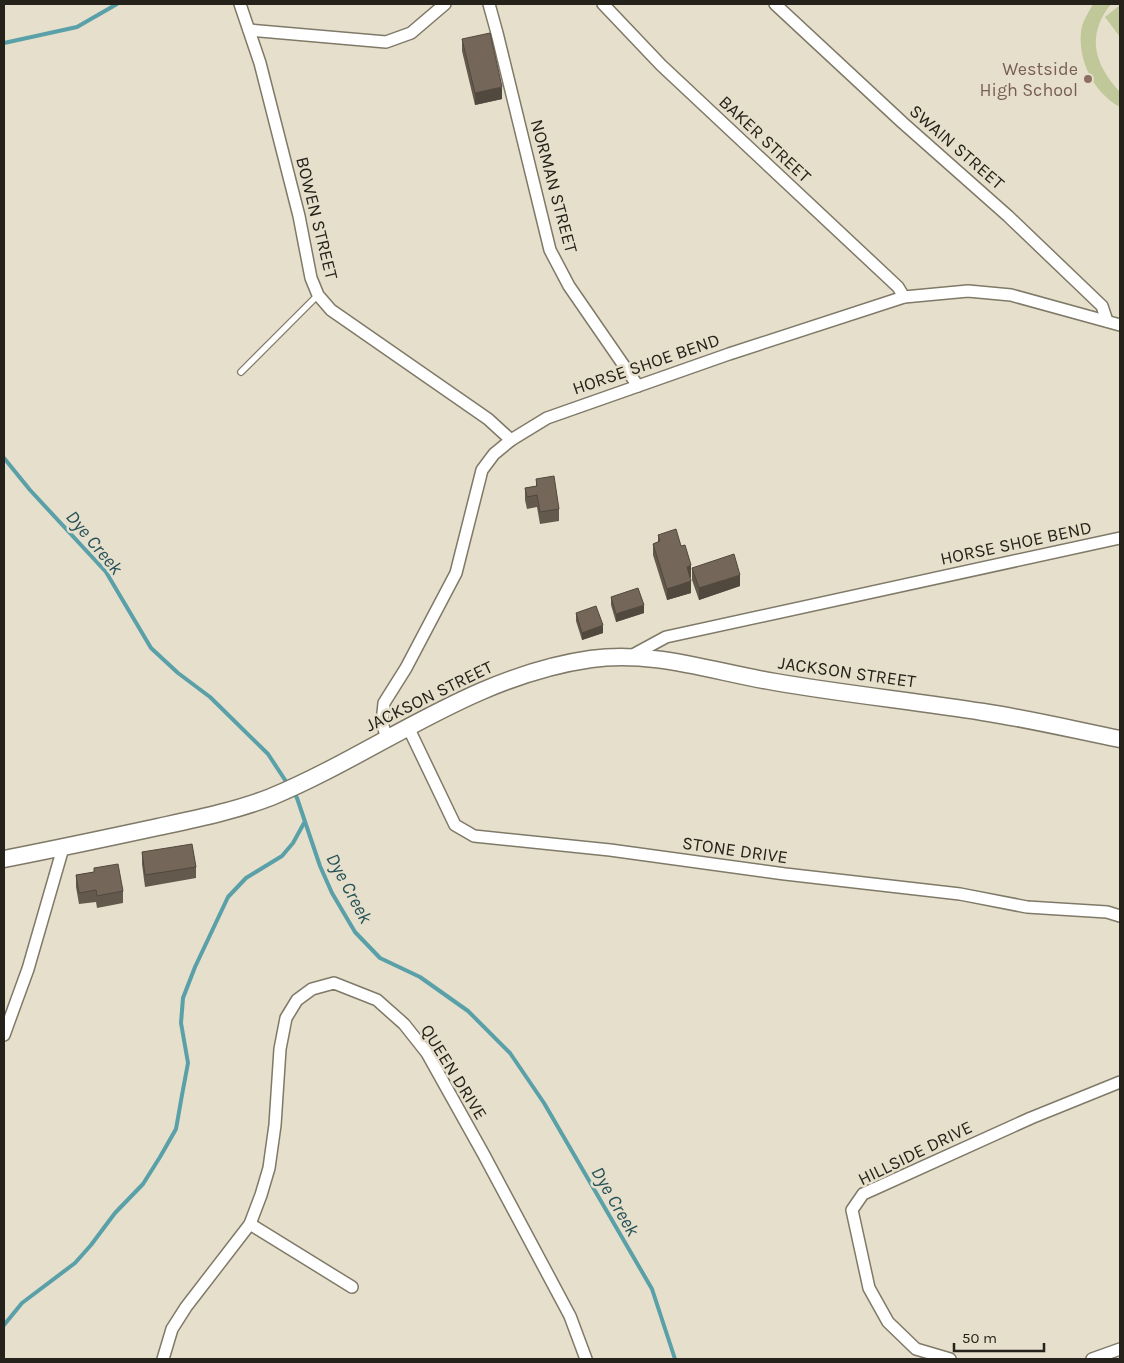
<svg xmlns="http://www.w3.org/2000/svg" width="1124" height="1363" viewBox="0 0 1124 1363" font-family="Karla,sans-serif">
	<rect width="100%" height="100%" fill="#e6dfcb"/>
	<g fill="#c0c899">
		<path d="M1093,4h18c-25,31 -17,60 9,88v15c-26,-14 -42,-46 -39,-75 1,-10 7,-19 12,-28z"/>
		<path d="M1120,5v32l-15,-20z"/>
	</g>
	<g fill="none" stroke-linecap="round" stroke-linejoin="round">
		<g stroke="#59a0a8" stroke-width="4">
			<path d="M4,43l73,-16 40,-23"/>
			<path d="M4,458l26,32 76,82 45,76 27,25 32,24 58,57 21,32"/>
			<path d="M293,791l4,7 23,68 12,27 23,39 25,26 40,19 48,34 42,42 34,50 108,186 23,70"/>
			<path d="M4,1325l18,-22 53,-40 16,-18 24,-32 28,-29 17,-27 16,-28 6,-34 6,-32 -7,-40 2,-25 12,-31 33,-70 18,-19 36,-22 11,-13 11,-20"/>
		</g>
		<defs>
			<path id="lane" d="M241,372l77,-77"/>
			<g id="street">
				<path d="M240,4l20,59 39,153 12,62 7,17 13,15 157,109 23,21"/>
				<path d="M489,4l8,29 53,217 19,36 69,100"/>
				<path d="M603,4l58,61 237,222 6,10"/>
				<path d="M775,4l128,119 105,93 94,90 5,15"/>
				<path d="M249,30l137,12 25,-9 34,-29"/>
				<path d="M631,656l35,-19 454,-99"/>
				<path d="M408,727l47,98 19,11 136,14 175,24 175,20 67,13 80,5 13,4"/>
				<path d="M387,738l-5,-15 2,-20 22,-35 50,-95 26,-103 12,-16 17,-14 36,-22 182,-64 175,-57 64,-6 43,4 109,30"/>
				<path d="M4,1035l24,-66 35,-121"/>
				<path d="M250,1224l102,63"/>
				<path d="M163,1359l9,-30 14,-22 64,-83 11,-29 8,-27 6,-43 5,-76 6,-31 11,-18 15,-11 22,-6 43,17 27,24 23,29 57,102 86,161 16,43"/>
				<path d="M950,1359l-34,-10 -28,-27 -19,-34 -17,-78 11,-16 168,-76 89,-36"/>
				<path d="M1092,1359l28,-10"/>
			</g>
			<path id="secondary" d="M4,859c51,-10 103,-21 154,-32 37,-8 77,-16 113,-30 108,-45 200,-121 320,-138 62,-9 123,13 184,23 69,12 139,19 208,30 46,7 92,18 137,27"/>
		</defs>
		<use href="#lane" stroke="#7f7968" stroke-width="8"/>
		<use href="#street" stroke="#7f7968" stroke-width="14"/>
		<use href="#secondary" stroke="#7f7968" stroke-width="19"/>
		<use href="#lane" stroke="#fff" stroke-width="5.5"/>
		<use href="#street" stroke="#fff" stroke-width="11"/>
		<use href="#secondary" stroke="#fff" stroke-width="16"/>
	</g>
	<g fill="#64594d">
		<path d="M462,39l40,60 -27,6 -13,-54z"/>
		<path d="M536,479l23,30v12l-19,3 -3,-17 -10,2 -2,-9v-12l11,-2z"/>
		<path d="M658,535l33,42 -1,1 1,15 -24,7 -14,-45v-11l5,-2z"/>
		<path d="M692,568l48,18 -41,14 -7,-20z"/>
		<path d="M611,597l33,16 -28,9 -5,-17z"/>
		<path d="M576,613l27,20 -21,7 -6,-19z"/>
		<path d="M142,852l54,15v11l-51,9 -3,-23z"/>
		<path d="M94,868l29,23v12l-26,5 -1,-6 -17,2 -3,-17v-12l18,-3z"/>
	</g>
	<g fill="#51483e">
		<path d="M502,87v12l-27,6v-12z"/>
		<path d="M691,565v12l-4,2v-12z"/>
		<path d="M740,575v11l-41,14v-12z"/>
		<path d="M691,581v12l-24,7v-11z"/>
		<path d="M644,605v8l-28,9v-8z"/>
		<path d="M603,625v8l-21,7v-7z"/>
	</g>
	<g fill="#746759" stroke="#51483e">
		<path d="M490,33l12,54 -27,6 -13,-54z"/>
		<path d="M554,476l5,33 -19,3 -3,-17 -10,2 -2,-9 12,-2 -1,-7z"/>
		<path d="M676,529l5,17 4,-1 6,20 -4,2 4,14 -24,8 -14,-45 7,-3 -2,-6z"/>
		<path d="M734,554l6,21 -41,13 -7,-20z"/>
		<path d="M638,588l6,17 -28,9 -5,-17z"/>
		<path d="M596,606l7,19 -21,8 -6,-20z"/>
		<path d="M192,844l4,23 -51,8 -3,-23z"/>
		<path d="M118,864l5,27 -26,5 -1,-6 -17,3 -3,-18 18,-3v-4z"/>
	</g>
	<circle fill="#8d6e63" stroke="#e6dfcb" stroke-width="2" cx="1088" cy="79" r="5"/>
	<g text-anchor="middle" stroke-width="5" stroke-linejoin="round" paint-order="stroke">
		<g font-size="18" fill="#785e54" stroke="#e6dfcb" text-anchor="end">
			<text x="1078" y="75">Westside<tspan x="1078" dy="21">High School</tspan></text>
		</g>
		<g font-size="18" fill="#24221a" stroke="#e6dfcb">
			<text transform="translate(765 139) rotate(43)" y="6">BAKER STREET</text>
			<text transform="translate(957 147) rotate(41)" y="6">SWAIN STREET</text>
			<text transform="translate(554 186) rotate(75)" y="6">NORMAN STREET</text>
			<text transform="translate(317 218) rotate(76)" y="6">BOWEN STREET</text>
			<text transform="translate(646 364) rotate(-19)" y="6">HORSE SHOE BEND</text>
			<text transform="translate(1016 543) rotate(-12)" y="6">HORSE SHOE BEND</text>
			<text transform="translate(847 672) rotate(8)" y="6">JACKSON STREET</text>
			<text transform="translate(429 696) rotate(-26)" y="6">JACKSON STREET</text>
			<text transform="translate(735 850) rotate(8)" y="6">STONE DRIVE</text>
			<text transform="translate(454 1072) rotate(58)" y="6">QUEEN DRIVE</text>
			<text transform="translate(915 1153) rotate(-26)" y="6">HILLSIDE DRIVE</text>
		</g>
		<g font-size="19" font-style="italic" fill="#245158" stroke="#e6dfcb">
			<text transform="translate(95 542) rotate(50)" y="7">Dye Creek</text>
			<text transform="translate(350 888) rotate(62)" y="7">Dye Creek</text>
			<text transform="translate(616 1201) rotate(60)" y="7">Dye Creek</text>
		</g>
	</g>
	<rect width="1124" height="1363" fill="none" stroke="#24221a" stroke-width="10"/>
	<path d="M954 1343v8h90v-8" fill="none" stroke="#24221a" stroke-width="2.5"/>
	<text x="962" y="1343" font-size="15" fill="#24221a" stroke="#e6dfcb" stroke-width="4" paint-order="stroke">50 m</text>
</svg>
